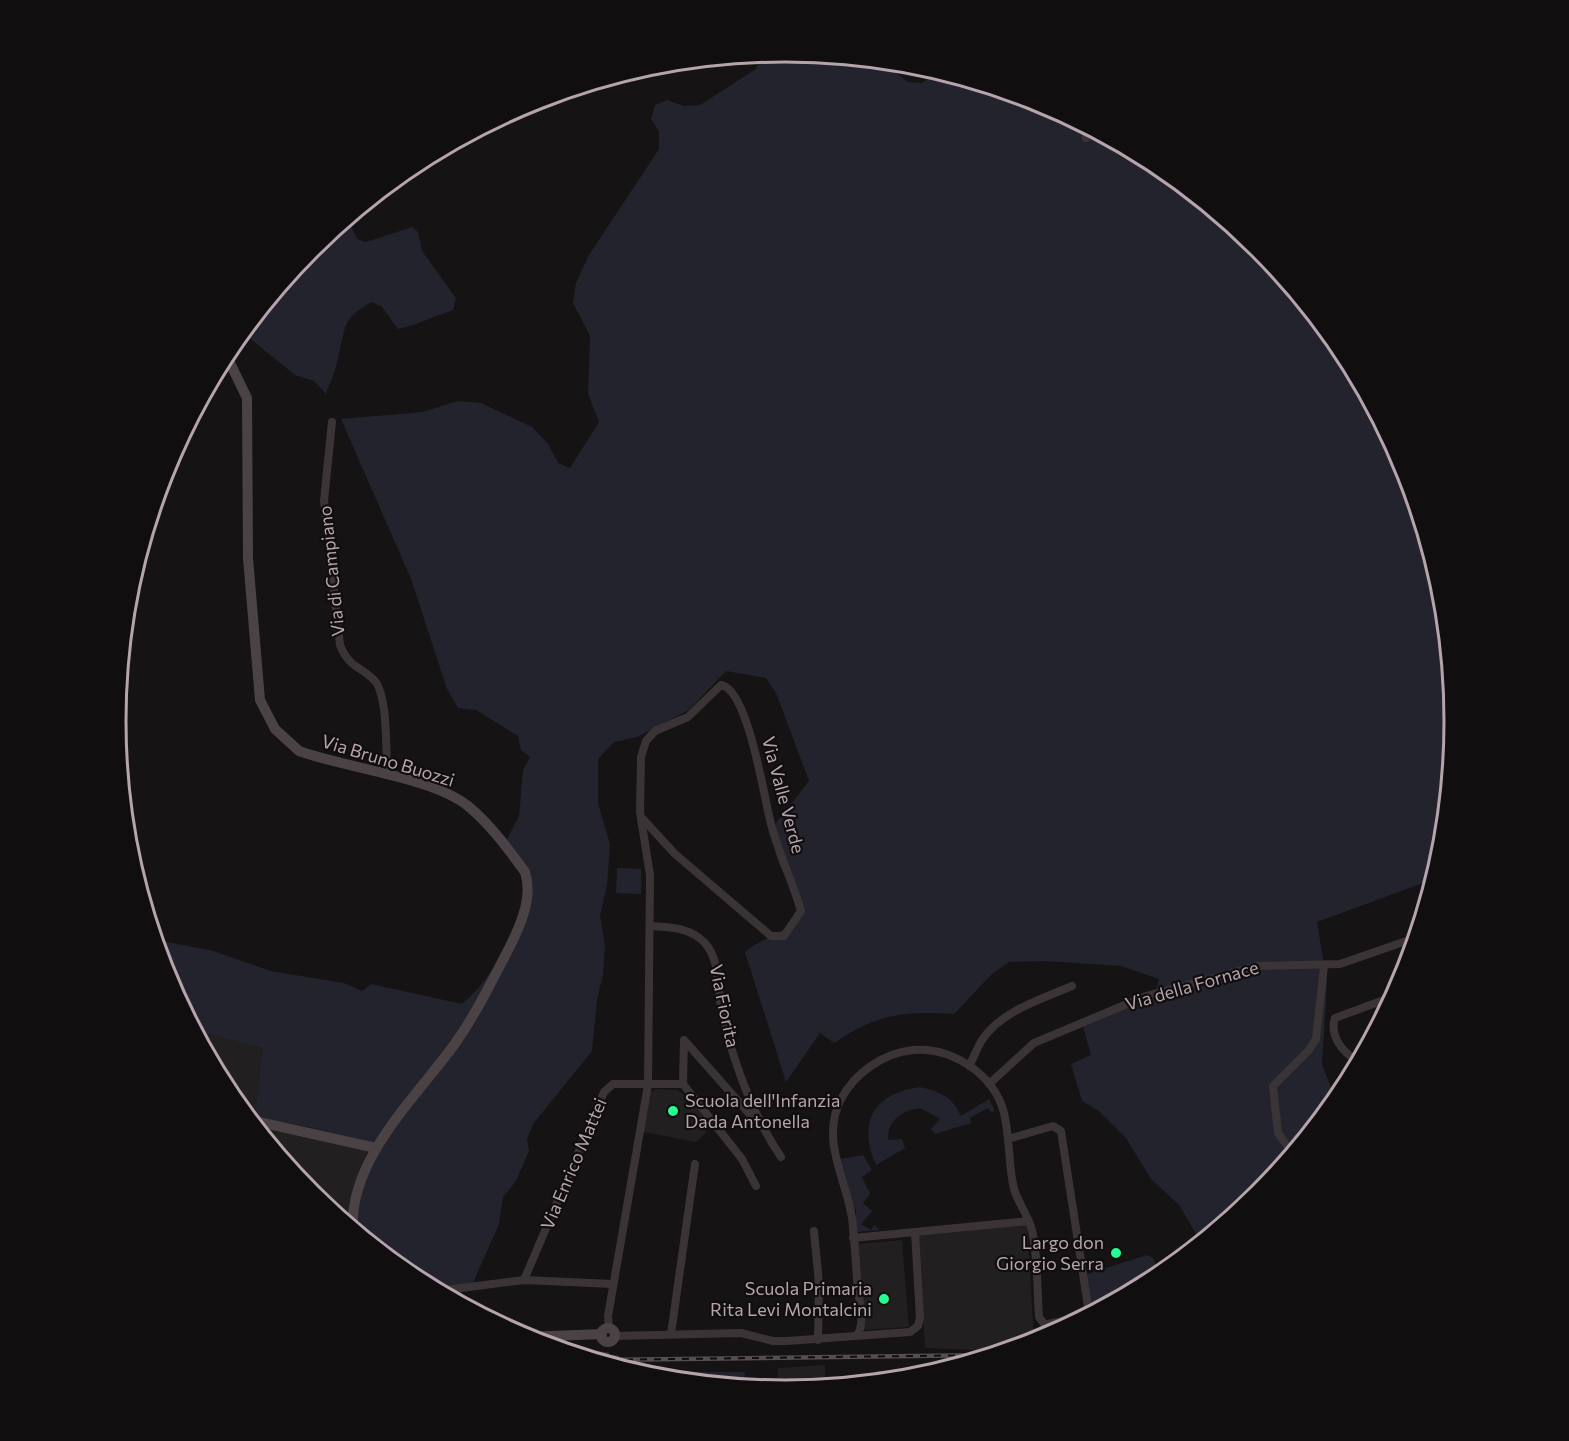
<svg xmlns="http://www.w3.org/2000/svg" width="1569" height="1441" viewBox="0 0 1569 1441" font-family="Commissioner,sans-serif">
	<rect width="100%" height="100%" fill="#151314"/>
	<g fill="#221f20">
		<path d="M195,1031l67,17 -7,69 69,13 49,21 -22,76 -40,-33 -83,-102z"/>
		<path d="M656,1089l21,1 11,7 22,29 -8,11 -6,5 -53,-10 6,-39z"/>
		<path d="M1027,1220l7,121 -32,10 -77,-3 -7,-113z"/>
		<path d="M902,1240l7,87 -45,3 -7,-86z"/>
		<path d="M825,1365v21l-48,3 1,-21z"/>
	</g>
	<g fill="#23232d">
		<path d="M785,51l93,9 30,22 14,1 16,-12 103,31 116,62 101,83 83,102 62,116 38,125 13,131 -9,89h-3c-4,11 -8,21 -9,33 -3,18 7,23 -10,40l-106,39 10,61 -5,82 14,34 -78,95 -58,47 -20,-35 -29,-27 -25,-41 -27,-27 -17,-10 -11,-37 20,-9 -9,-32 73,-30 4,-14 -38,-13 -76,-5 -36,1 -17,12 -38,40c-50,-3 -78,0 -120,29l-14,-10 -34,49 -41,-130c13,-12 30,-15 44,-26 21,-18 -3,-44 -10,-63 -5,-10 -5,-25 -6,-36l36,-46 -33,-88 -10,-15 -40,-7 -37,39 -52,27 -23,5 -16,17v44l12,41 -3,42 -7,29 5,30 -2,30 -6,24 -5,52 -59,73 -6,15 2,12 -13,30 -13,16 -4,27 -27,61 -36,5 -24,-13 -61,-50 22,-76 -49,-21 -69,-13 7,-69 -67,-17 -29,-55 -11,-36 55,10 61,21 73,12 18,8 9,-7 91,20c28,-22 77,-98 59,-135 -4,-8 -13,-15 -18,-22l16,-31 4,-46 7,-13 -9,-7 -3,-14 -42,-26 -18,-2 -11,-19 -36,-110 -70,-160 82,-7 34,-11 24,2 51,24 16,17 10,19 12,5 29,-46 -11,-28 2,-58 -17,-33 3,-20 13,-28 70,-106v-18l-8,-12 4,-14 12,-5 17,6 16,-1 56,-36 3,-10 -2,-5z"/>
		<path d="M355,211l-4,15 6,13 9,3 46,-15 6,5 4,19 34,47 -3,12c-19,6 -35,15 -55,19l-16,-22 -10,-5c-31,17 -26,25 -34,56 -2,12 -8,24 -12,36l-12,-13 -19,-6 -53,-43 69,-85z"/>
		<path d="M617,868l24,1v25l-25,-1z"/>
		<path d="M920,1087c20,5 32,9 41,29l28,-17 6,12 -4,1 -3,-4 -18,10 1,5 -36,11 -4,-5 9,-10 -20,-11c-18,2 -33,13 -32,32l14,-1 3,9 -29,17c-19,-43 -2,-72 44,-78z"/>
		<path d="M863,1155l9,15 -10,7 8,17 -7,9 9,8 -11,13 10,6 3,-5 6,5 -24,2v-23h-3l-13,-50z"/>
		<path d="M1147,1255l6,3 7,17 -73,39 -6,-38z"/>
		<path d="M652,1372h93l-1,9 33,-2v10l-123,-12z"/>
	</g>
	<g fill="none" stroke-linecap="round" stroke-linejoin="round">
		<g stroke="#353033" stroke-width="10" stroke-dasharray="10 5" stroke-linecap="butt">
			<path d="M603,1362l1,-10"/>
			<path d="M613,1365l1,-14"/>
		</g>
		<g stroke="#3a3436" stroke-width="8">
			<path d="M1085,126l1,12"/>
			<path d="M332,422l-8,79 16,144c9,23 21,21 35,36 13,15 11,74 12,94"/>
			<path d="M650,926c20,1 40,1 55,17 16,18 12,48 17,70 12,51 30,101 59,144"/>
			<path d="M1358,1061c-15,-8 -29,-25 -23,-43l57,-21"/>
			<path d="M969,1066c5,-9 8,-18 13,-26 19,-29 60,-41 90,-54"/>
			<path d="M683,1084l1,-44 70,79"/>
			<path d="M989,1084l45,-41 112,-47 111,-30 83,-2 75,-26"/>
			<path d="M1008,1139l45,-13 8,5 28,182"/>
			<path d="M1292,1153l-14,-20 -5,-47 36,-36 7,-11 8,-73"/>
			<path d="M814,1231l5,53 -1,56"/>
			<path d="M853,1238l175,-17"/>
			<path d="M524,1280l80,-188 9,-8h70l59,75 14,27"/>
			<path d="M438,1291l86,-11 89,4"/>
			<path d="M609,1328l-1,-12 40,-231 2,-210 -10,-63 1,-55 5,-16 9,-10 33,-14 33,-32c28,4 44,120 51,143 8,28 21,55 29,83l-17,25h-13l-96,-82 -33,-36"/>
			<path d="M671,1334l24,-170"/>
			<path d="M857,1335c8,-11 3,-31 1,-44 -2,-24 -3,-49 -6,-73 -6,-40 -32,-78 -11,-119 14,-26 42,-46 72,-49 39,-3 81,24 91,63 6,24 4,51 10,76 4,13 13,25 17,38 7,23 6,64 8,90l5,7h4l34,-7"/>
			<path d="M615,1336l126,-3 32,8h14l123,-9 8,-6 2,-8 -5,-85"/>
			<path d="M879,1375l1,6"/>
		</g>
		<g stroke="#4b4245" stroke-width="10">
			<path d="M228,348l2,15 17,35 1,160 12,142 15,29 24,22c46,17 133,26 169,55 22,18 41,44 57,66 9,27 -7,59 -19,82 -16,31 -32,63 -52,91 -38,52 -105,115 -101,183"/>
			<path d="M250,1120l126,28"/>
			<circle cx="608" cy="1335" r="7"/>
			<path d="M525,1337l77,-3"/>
		</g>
		<defs>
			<path id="rail" d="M598,1360l391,-5"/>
		</defs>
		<use href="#rail" stroke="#564d50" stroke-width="4.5"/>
		<use href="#rail" stroke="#100e0f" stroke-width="2" stroke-dasharray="7" stroke-linecap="butt"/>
	</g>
	<g fill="#25fc92" stroke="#100e0f" stroke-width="2">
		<circle cx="673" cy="1111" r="6"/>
		<circle cx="1116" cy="1253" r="6"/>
		<circle cx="884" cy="1299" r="6"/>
	</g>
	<g text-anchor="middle" stroke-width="4.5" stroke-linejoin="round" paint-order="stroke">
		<g font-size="18" fill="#b6a4ad" stroke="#100e0f">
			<text transform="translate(332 571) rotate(-96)" y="6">Via di Campiano</text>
			<text transform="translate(388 761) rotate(17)" y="6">Via Bruno Buozzi</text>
			<text transform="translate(783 795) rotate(75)" y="6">Via Valle Verde</text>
			<text transform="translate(1192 986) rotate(-16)" y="6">Via della Fornace</text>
			<text transform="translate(724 1006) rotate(78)" y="6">Via Fiorita</text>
			<text transform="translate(574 1164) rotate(-67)" y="6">Via Enrico Mattei</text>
		</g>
		<g font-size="18" fill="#b6a4ad" stroke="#100e0f" text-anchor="end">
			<text x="685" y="1107" text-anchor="start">Scuola dell'Infanzia<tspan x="685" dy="21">Dada Antonella</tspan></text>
			<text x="1104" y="1249">Largo don<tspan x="1104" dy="21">Giorgio Serra</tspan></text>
			<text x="872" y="1295">Scuola Primaria<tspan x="872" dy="21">Rita Levi Montalcini</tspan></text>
		</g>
	</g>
	<path d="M0 0H1569V1441H0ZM126 721a659 659 0 1 1 1318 0a659 659 0 1 1-1318 0Z" fill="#100e0f" fill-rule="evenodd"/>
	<path fill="none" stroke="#b6a4ad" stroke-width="3" d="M126 721a659 659 0 1 1 1318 0a659 659 0 1 1-1318 0Z"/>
</svg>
